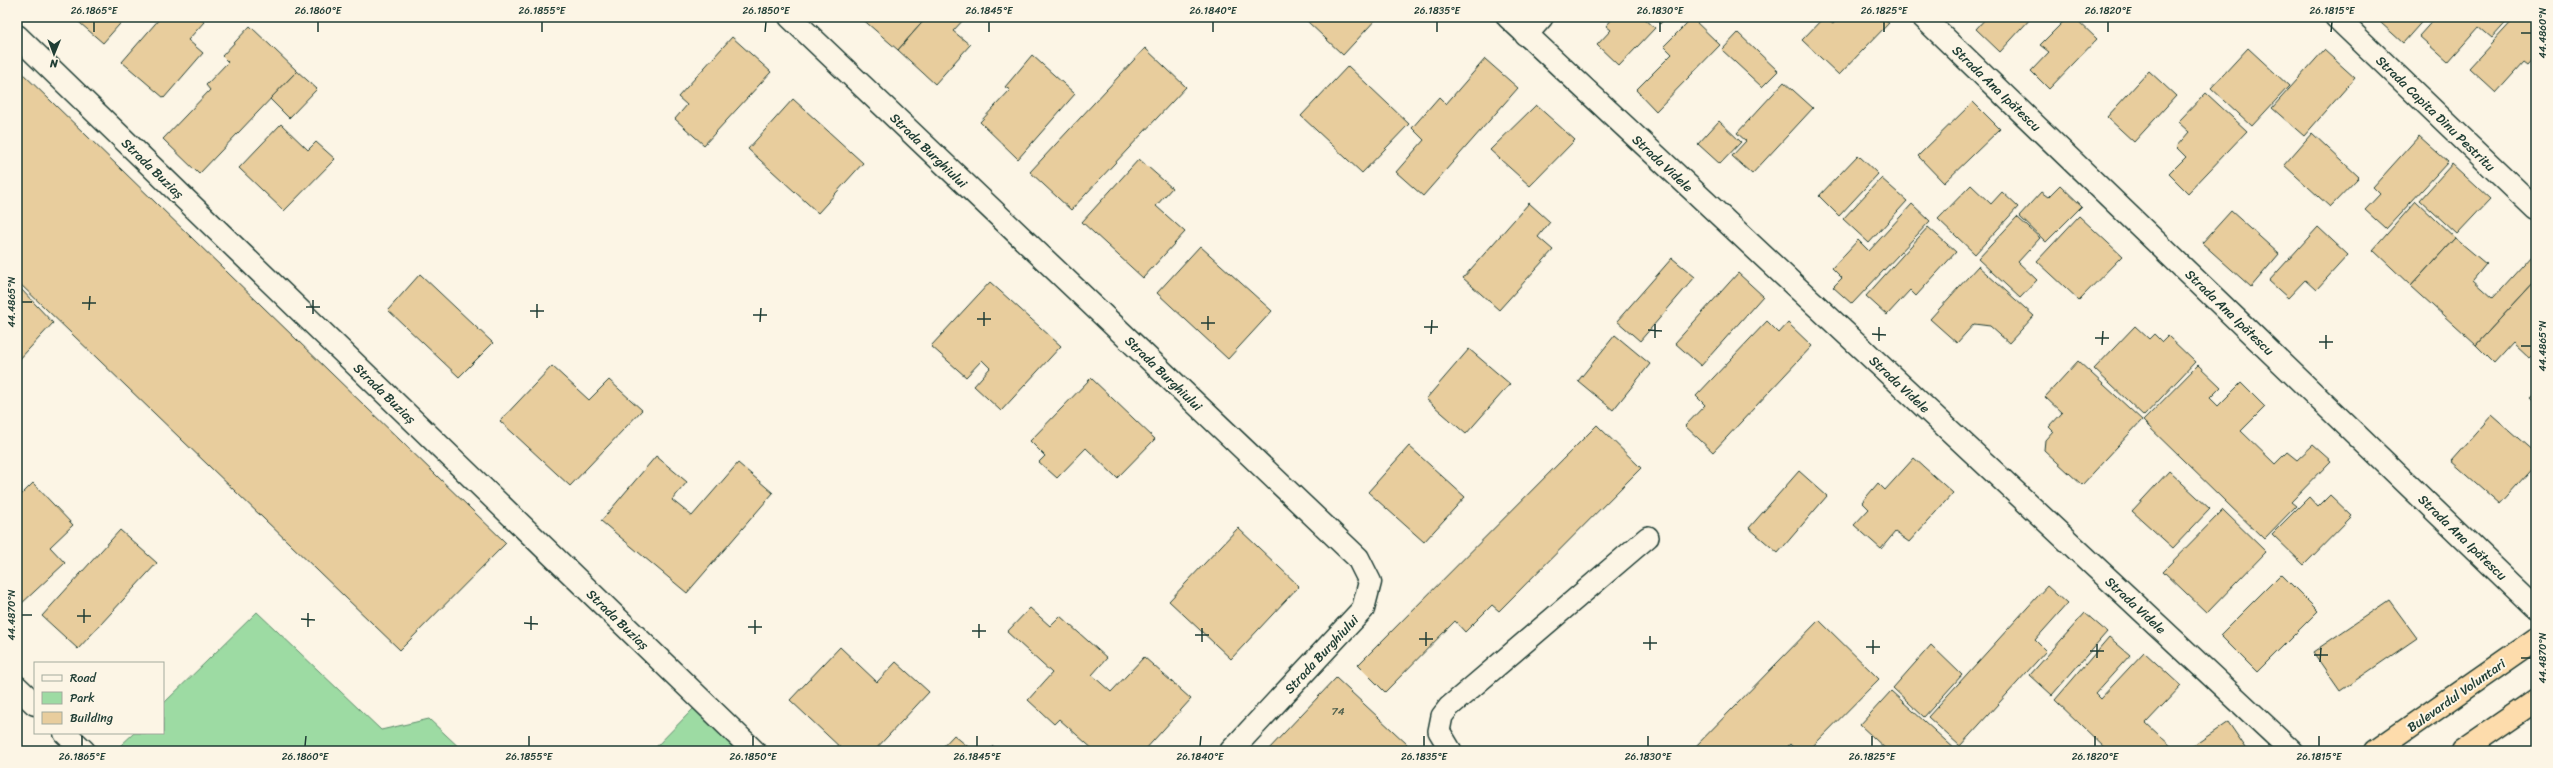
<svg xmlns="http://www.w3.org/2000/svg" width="2553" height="768" viewBox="0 0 2553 768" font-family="Sriracha,sans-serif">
	<rect width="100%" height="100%" fill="#fcf5e5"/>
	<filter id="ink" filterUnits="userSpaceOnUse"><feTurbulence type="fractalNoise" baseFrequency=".025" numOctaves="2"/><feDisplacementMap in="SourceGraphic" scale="8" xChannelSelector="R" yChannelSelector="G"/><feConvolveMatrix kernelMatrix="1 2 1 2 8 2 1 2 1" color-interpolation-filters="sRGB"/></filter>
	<g filter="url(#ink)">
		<g fill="#9ddba3" stroke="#5e8c6c">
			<path d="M257,612l124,118 48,-11 34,32h-338l-5,-5 14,-13h29v-29z"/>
			<path d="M694,708l44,43h-86z"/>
		</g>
		<g fill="#e8cd9d" stroke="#1f3d34">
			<path d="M73,17h53l-23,26z"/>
			<path d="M161,17h37l6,5 -16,18 15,13 -39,45 -42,-36z"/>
			<path d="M860,17h67l-29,33z"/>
			<path d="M927,17h39l-13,14 17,14 -35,39 -37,-34z"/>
			<path d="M1311,17h67l-35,38 -36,-34z"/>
			<path d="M1614,17h29l12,11 -36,38 -22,-21 14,-15 -5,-4z"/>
			<path d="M1653,17h13l-6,7z"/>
			<path d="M1824,17l9,7 7,-7h42l7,6 -50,52 -37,-35z"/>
			<path d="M1987,17h45l-32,35 -24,-23z"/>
			<path d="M2068,17h6l23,22 -48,50 -18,-18 18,-19 -9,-7z"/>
			<path d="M2386,17h40l-23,26 -22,-20z"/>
			<path d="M2436,17h75l-19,21 -13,-11 -31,35 -29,-26z"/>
			<path d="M2516,17l20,1v38l-9,10 -4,-3 -27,30 -27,-25z"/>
			<path d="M1692,18l28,27 -64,66 -20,-21 36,-36 -8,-8z"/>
			<path d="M250,26l47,45 -98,103 -36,-35 47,-49 -4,-5 22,-23 -6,-6z"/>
			<path d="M1738,33l40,38 -16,16 -40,-37z"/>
			<path d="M732,37l39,35 -67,73 -29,-26 12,-14 -9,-8z"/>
			<path d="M1145,48l41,39 -115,123 -41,-38z"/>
			<path d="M2248,48l41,38 -37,40 -41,-38z"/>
			<path d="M2324,50l31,28 -51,58 -32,-28z"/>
			<path d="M1032,55l43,39 -57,65 -38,-37 30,-32 -5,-3z"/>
			<path d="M1485,59l33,29 -95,108 -27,-24 28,-32 -12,-12 27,-31 7,7z"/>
			<path d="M1348,66l61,58 -47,49 -61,-57z"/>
			<path d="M17,68l489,475 -106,107 -383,-369z"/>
			<path d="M297,71l20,18 -28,29 -19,-19z"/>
			<path d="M2149,71l27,25 -42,46 -27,-25z"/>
			<path d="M1784,82l29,26 -61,66 -20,-18 14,-15 -9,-8z"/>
			<path d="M2206,93l41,38 -59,62 -19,-19 17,-17 -10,-10 13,-15 -11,-10z"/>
			<path d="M793,99l70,64 -45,50 -70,-64z"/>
			<path d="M1973,102l27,27 -56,54 -26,-27z"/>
			<path d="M1536,105l39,35 -45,46 -40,-36z"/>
			<path d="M1719,121l22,21 -21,22 -22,-20z"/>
			<path d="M281,124l27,26 8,-8 19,17 -51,52 -45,-43z"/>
			<path d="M2312,133l47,44 -29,30 -46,-42z"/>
			<path d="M2419,136l29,26 -62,67 -21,-19 15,-16 -7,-7z"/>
			<path d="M1858,155l20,19 -39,42 -20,-20z"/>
			<path d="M1139,159l33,29 -16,18 29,26 -42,46 -61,-56z"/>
			<path d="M2452,164l38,35 -33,35 -37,-34z"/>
			<path d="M1881,178l26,23 -38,42 -26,-24z"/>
			<path d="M1971,185l20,19 11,-12 16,15 -43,47 -37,-35z"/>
			<path d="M2060,185l22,21 -36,36 -27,-26 22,-24 7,5z"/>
			<path d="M2416,201l39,37 -44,48 -38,-36z"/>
			<path d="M1529,203l21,19 -12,15 15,13 -54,60 -36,-32z"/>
			<path d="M1912,204l18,17 -78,83 -19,-17 9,-9 -10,-10 26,-28 11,11z"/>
			<path d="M2231,211l48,43 -28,33 -49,-44z"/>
			<path d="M2079,216l43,40 -43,44 -42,-39z"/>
			<path d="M2017,217l23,21 -22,24 19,18 -17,18 -42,-39z"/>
			<path d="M1928,227l28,25 -40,44 -6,-6 -23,25 -21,-19z"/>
			<path d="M2318,227l30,28 -32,35 -11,-10 -17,18 -19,-17z"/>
			<path d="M2455,238l31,26 -13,16 20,18 40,-44 3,3v23l-60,65 -65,-59z"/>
			<path d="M1200,246l72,65 -44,48 -71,-66z"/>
			<path d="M1672,258l23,19 -55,64 -23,-20z"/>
			<path d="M1978,266l56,50 -25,27 -19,-17 -16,-2 -17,19 -27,-24z"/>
			<path d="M1738,273l25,23 -62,70 -26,-23z"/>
			<path d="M420,274l73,69 -34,34 -71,-67z"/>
			<path d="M2536,280v72l-6,6 -17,-16 -19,21 -18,-18z"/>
			<path d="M990,282l71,64 -60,65 -27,-25 16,-18 -8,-8 -16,17 -35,-31z"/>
			<path d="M20,288l33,35 -36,39v-70z"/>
			<path d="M1767,321l12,12 9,-10 24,23 -99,106 -28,-26 20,-21 -9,-9z"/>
			<path d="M2135,326l14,13 5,-5 8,8 6,-6 27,26 -51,54 -50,-47z"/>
			<path d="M1615,335l35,29 -37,46 -35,-29z"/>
			<path d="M1469,349l41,35 -44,50 -40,-35z"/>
			<path d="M2078,361l64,59 -60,65 -38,-35 1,-10 8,-9 -4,-4 13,-14 -17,-16z"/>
			<path d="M2198,365l23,22 -11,11 8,8 23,-23 24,24 -24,24 34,33 12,-12 10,8 16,-15 18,16 -40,41 5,4 -32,33 -121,-118z"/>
			<path d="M552,366l37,34 20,-20 33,30 -72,76 -70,-65z"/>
			<path d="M1091,378l64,61 -38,39 -31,-30 -29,30 -18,-16 6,-6 -15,-15z"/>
			<path d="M2536,394v11l-6,-6z"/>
			<path d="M2492,415l44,39v10l-36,40 -49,-43z"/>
			<path d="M1597,425l44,43 -142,143 -7,-6 -27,27 -10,-11 -70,71 -27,-27z"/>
			<path d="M1409,446l56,51 -41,45 -56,-50z"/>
			<path d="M656,456l31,26 -15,18 20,16 46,-53 35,30 -86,100 -86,-72z"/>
			<path d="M1914,458l39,35 -44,49 -14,-10 -14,17 -27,-24 15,-16 -7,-7 16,-19 7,7z"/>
			<path d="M1799,471l28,25 -49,57 -29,-25z"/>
			<path d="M2169,471l41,38 -37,39 -41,-37z"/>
			<path d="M33,483l40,42 -23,22 15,16 -45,42 -3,-3v-103z"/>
			<path d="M2330,495l22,21 -48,49 -32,-31 37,-37 9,10z"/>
			<path d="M2223,510l43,42 -59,61 -44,-42z"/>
			<path d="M1238,528l61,58 -68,73 -62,-58z"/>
			<path d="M120,530l37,33 -79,86 -36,-33z"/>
			<path d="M2281,574l37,37 -61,61 -37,-37z"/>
			<path d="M2047,586l20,18 -32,36 11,11 -86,95 -32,-29z"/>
			<path d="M2389,600l28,38 -77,53 -27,-39z"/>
			<path d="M1030,608l20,18 10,-10 47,42 -15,17 19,17 33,-35 47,42 -47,52h-49l-36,-32 -5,5 -26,-24 24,-27 -45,-41z"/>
			<path d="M2085,613l22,19 -55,63 -22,-20z"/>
			<path d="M1819,620l60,59 -71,72h-11l-7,-7 -7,7h-92z"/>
			<path d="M2109,637l21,18 -35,39 5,5 44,-47 37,34 -35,37 27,25 -4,3h-61l-53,-51z"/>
			<path d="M1931,645l31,30 -38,42 -31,-29z"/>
			<path d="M840,647l37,35 19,-20 33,30 -55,59h-30l-54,-51z"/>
			<path d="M1336,678l71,66 -7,7h-133z"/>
			<path d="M1891,691l66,60h-69l-28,-26z"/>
			<path d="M2228,722l20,29h-62z"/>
			<path d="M954,735l19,16h-34z"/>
			<path d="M993,746l6,5h-10z"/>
		</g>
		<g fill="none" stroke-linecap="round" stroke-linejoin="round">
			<defs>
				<path id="lane" d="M1451,751l-12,-20 3,-15 7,-9 199,-170"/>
				<g id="street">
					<path d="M790,17l568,541 12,24 -7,27 -132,142"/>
					<path d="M1508,17l784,734"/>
					<path d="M1923,17l613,591"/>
					<path d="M2336,17l200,192"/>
					<path d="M1526,35l16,-18"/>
					<path d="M17,36l737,715"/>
					<path d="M17,687l18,17"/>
					<path d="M65,733l19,18"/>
				</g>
				<g id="highway">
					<path d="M2376,751l160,-112"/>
					<path d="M2462,751l74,-51"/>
				</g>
			</defs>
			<use href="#lane" stroke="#1f3d34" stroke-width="24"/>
			<use href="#street" stroke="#1f3d34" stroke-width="25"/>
			<use href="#highway" stroke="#1f3d34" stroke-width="25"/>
			<use href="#lane" stroke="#fcf5e5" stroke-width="21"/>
			<use href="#street" stroke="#fcf5e5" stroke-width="22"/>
			<use href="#highway" stroke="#fddcac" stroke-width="22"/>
		</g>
	</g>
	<path fill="none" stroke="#1f3d34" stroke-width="1.5" d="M94,32v-10M318,32v-10M542,32v-10M765,32l1,-10M989,32v-10M1213,32v-10M1437,32v-10M1660,32v-10M1884,32v-10M2108,32v-10M2331,32l1,-10M2521,33h10M22,302h10M82,303h14M306,307h14M89,310l1,-14M530,311h14M313,314v-14M753,315h14M537,318v-14M977,319h14M760,322l1,-14M1201,323h14M984,326v-14M1424,327h14M1208,330v-14M1648,330l14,1M1431,334l1,-14M1872,334l14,1M1655,338v-14M2095,338h14M1879,341v-14M2319,342h14M2102,345l1,-14M2521,346h10M2326,349v-14M22,615h10M77,616h14M301,619l14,1M84,623v-14M524,623l14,1M308,627v-14M748,627h14M531,630v-14M972,631h14M755,634v-14M1195,635h14M979,638v-14M1419,639h14M1202,642v-14M1643,643h14M1426,646v-14M1866,647h14M1650,650v-14M2090,651h14M1873,654v-14M2314,655h14M2097,658v-14M2521,658h10M2320,662l1,-14M82,746v-10M305,746l1,-10M529,746v-10M753,746v-10M977,746v-10M1200,746l1,-10M1424,746v-10M1648,746v-10M1872,746v-10M2095,746v-10M2319,746v-10"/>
	<g text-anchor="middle" stroke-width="4" stroke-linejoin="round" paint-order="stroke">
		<g font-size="11" fill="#51614e">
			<text x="1338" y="715">74</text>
		</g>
		<g font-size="13" fill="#1f3d34" stroke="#fcf5e5">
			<text transform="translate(1997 88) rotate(44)" y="5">Strada Ana Ipătescu</text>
			<text transform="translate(2436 113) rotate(44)" y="5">Strada Capita Dinu Pestritu</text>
			<text transform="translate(929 150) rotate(44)" y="5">Strada Burghiului</text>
			<text transform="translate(1663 163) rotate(43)" y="5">Strada Videle</text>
			<text transform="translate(153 168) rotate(44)" y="5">Strada Buziaș</text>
			<text transform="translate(2230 312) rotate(44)" y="5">Strada Ana Ipătescu</text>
			<text transform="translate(1164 373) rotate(44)" y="5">Strada Burghiului</text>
			<text transform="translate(1900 384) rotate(43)" y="5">Strada Videle</text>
			<text transform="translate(385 393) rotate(44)" y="5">Strada Buziaș</text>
			<text transform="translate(2463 537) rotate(44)" y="5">Strada Ana Ipătescu</text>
			<text transform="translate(2136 605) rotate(43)" y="5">Strada Videle</text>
			<text transform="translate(618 619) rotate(44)" y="5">Strada Buziaș</text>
			<text transform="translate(1321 654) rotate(-47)" y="5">Strada Burghiului</text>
			<text transform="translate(2456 695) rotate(-35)" y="5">Bulevardul Voluntari</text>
		</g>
	</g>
	<rect width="2553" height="768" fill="none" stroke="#fcf5e5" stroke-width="44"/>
	<rect x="34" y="662" width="130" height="72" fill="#fcf5e5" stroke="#a4ab9e"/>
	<rect x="42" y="675" width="20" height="6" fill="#fcf5e5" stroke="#a4ab9e"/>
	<text x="70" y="682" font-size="12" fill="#1f3d34">Road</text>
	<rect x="42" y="692" width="20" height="12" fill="#9ddba3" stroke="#a4ab9e"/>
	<text x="70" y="702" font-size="12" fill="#1f3d34">Park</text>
	<rect x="42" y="712" width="20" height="12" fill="#e8cd9d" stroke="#a4ab9e"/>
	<text x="70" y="722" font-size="12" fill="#1f3d34">Building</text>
	<g transform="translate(54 54) rotate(181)" stroke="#fcf5e5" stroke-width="3" paint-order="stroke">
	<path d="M0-3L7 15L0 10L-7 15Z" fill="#1f3d34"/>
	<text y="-6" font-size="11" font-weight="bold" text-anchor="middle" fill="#1f3d34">N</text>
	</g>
	<rect x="22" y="22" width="2509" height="724" fill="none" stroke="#1f3d34" stroke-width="1.5"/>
	<g font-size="10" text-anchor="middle" fill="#1f3d34">
		<text x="94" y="14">26.1865°E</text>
		<text x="318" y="14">26.1860°E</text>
		<text x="542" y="14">26.1855°E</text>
		<text x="766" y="14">26.1850°E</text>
		<text x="989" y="14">26.1845°E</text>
		<text x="1213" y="14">26.1840°E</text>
		<text x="1437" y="14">26.1835°E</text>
		<text x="1660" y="14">26.1830°E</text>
		<text x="1884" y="14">26.1825°E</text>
		<text x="2108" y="14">26.1820°E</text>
		<text x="2332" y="14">26.1815°E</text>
		<text transform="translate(2542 33) rotate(-90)" y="4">44.4860°N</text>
		<text transform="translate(11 302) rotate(-90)" y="4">44.4865°N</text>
		<text transform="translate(2542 346) rotate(-90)" y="4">44.4865°N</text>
		<text transform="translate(11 615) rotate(-90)" y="4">44.4870°N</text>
		<text transform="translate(2542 658) rotate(-90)" y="4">44.4870°N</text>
		<text x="82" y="760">26.1865°E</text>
		<text x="305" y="760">26.1860°E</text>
		<text x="529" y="760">26.1855°E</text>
		<text x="753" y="760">26.1850°E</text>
		<text x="977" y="760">26.1845°E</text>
		<text x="1200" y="760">26.1840°E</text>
		<text x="1424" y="760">26.1835°E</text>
		<text x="1648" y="760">26.1830°E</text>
		<text x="1872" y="760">26.1825°E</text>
		<text x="2095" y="760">26.1820°E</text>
		<text x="2319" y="760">26.1815°E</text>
	</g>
</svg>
